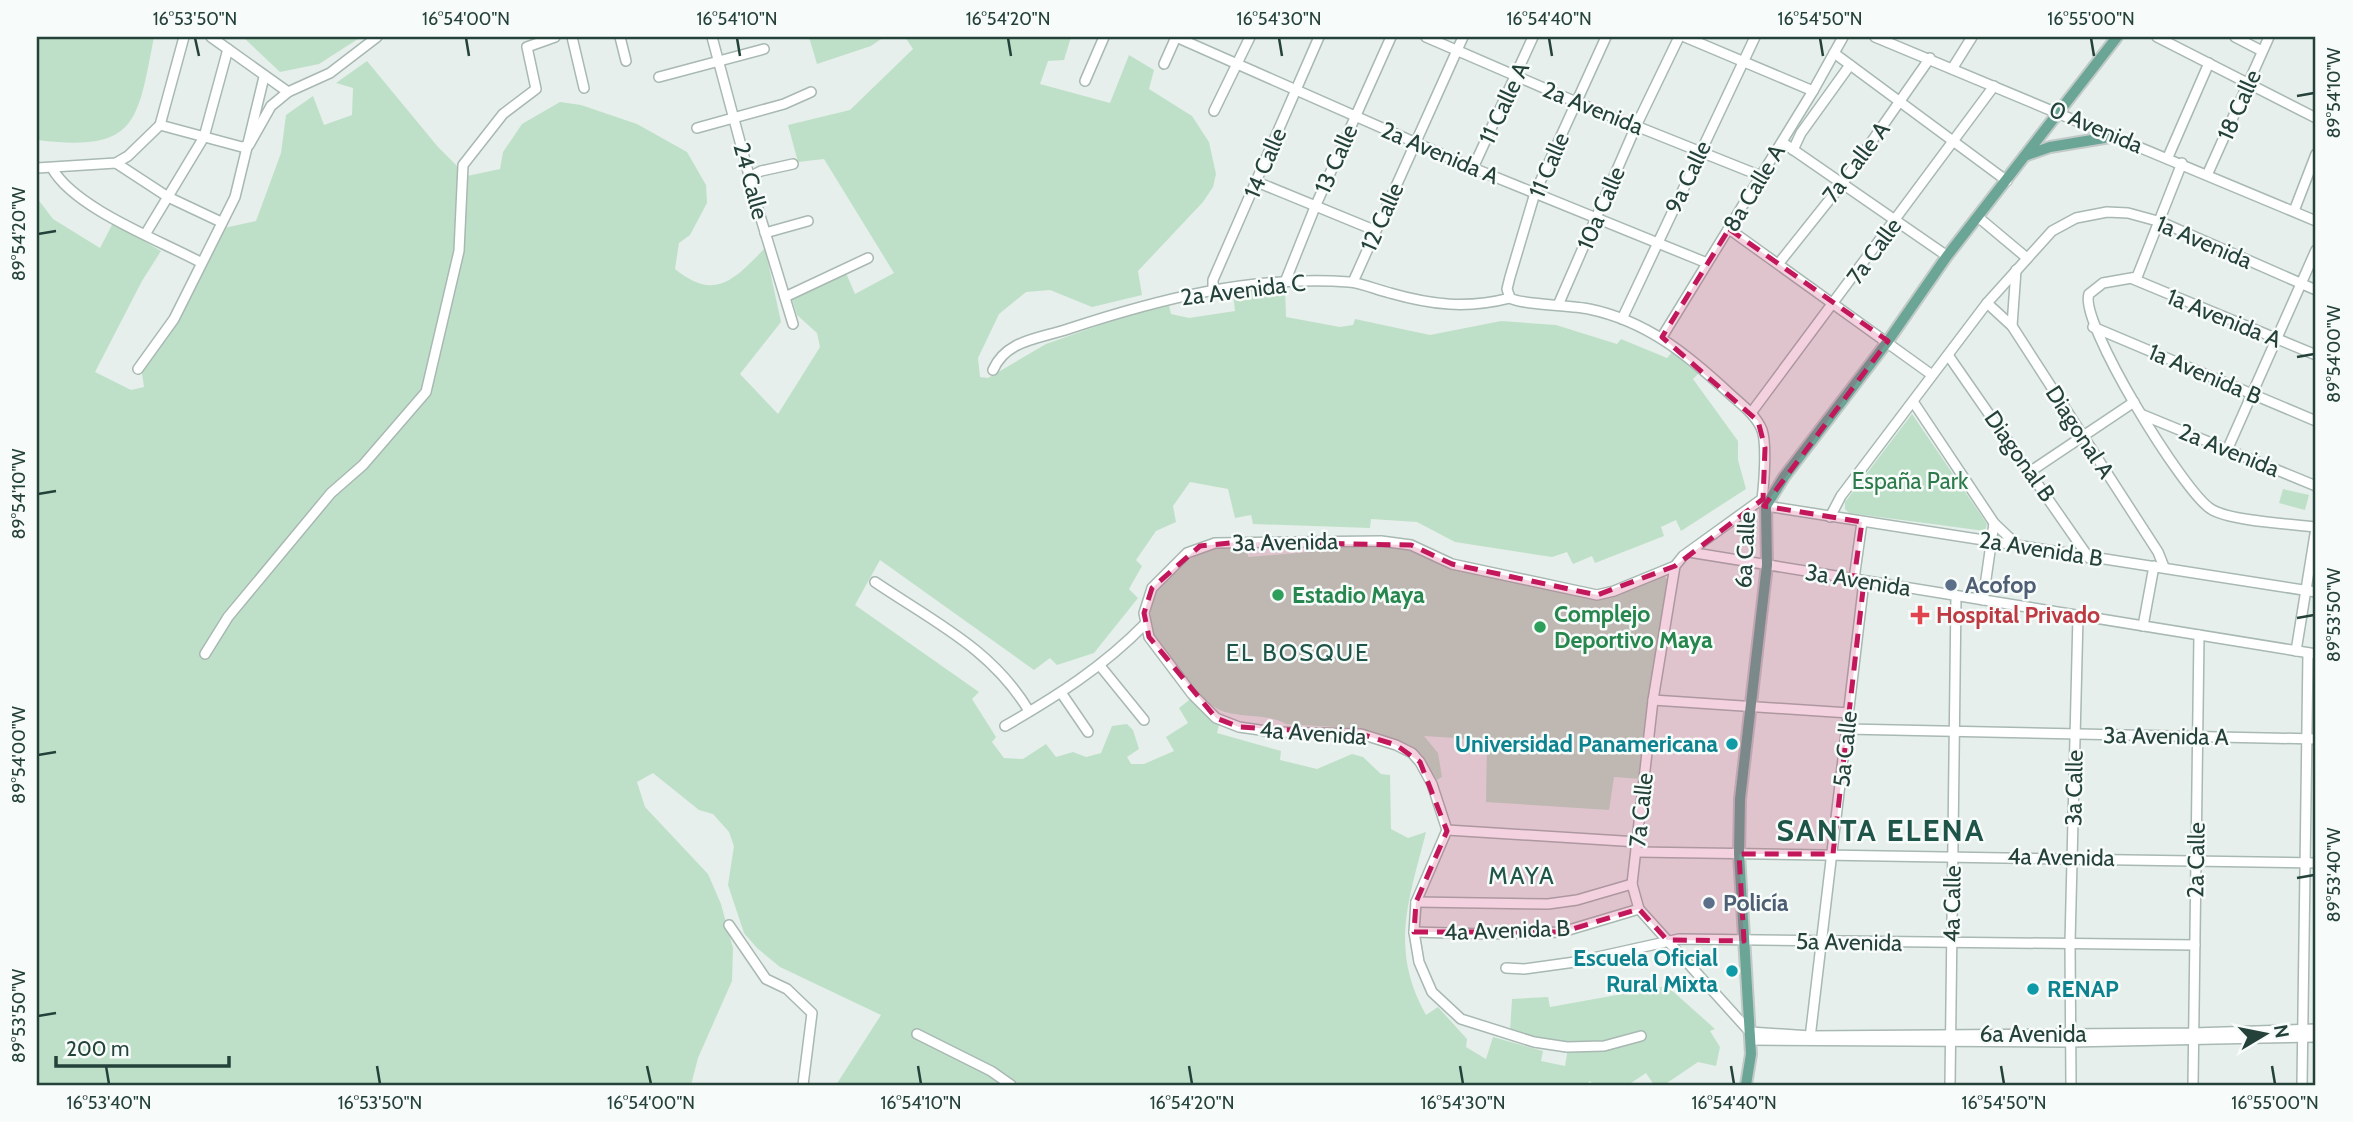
<svg xmlns="http://www.w3.org/2000/svg" width="2353" height="1122" viewBox="0 0 2353 1122" font-family="Cabin,sans-serif">
	<rect width="100%" height="100%" fill="#e6efeb"/>
	<g fill="#bfe0c8">
		<path d="M37,37h117c-17,87 -17,115 -117,103z"/>
		<path d="M243,37h118l-42,27 -39,8z"/>
		<path d="M809,37h75l-13,9 -54,18z"/>
		<path d="M905,37h166l-7,23 -16,1 -8,23 70,19 19,-48 25,15 -5,19 43,27 17,26 7,32 -3,13 -10,15 -65,69 4,24 -50,12 -42,-17 -24,2 -27,22 -21,44 2,19 8,1 58,-34 122,-43 3,13 18,4 46,-7 -2,-19 52,-5 1,30 54,10 13,-2 2,-6 75,16 71,-14 55,4 61,19 4,-5 46,19 8,-9 26,22 -8,8 45,62v19l8,29 -65,42 -5,-11 -15,7 3,9 -69,27 -3,-7 -19,8 -6,-12 -15,5 -97,-15 -38,-20 -46,-3 -1,9 -117,-4 -2,-9 -16,3 -7,-29 -38,-7 -17,24 3,16 -20,9 -20,29 6,6 -13,23 9,9 -44,55 -37,12 -7,-7 -16,12 -154,-110 -25,45 124,87 -7,7 24,38 -4,5 12,16 19,1 23,-15 10,13 17,-5 13,5 15,-4 11,-27 15,-2 6,6 6,19 -12,8 4,7h13l30,-13 -8,-14 22,-14 -9,-15 14,-11 26,28 -2,8 64,18 -1,9 37,9 35,-15 11,3 18,17 9,1 1,54 17,9 18,-6c-17,68 -37,117 0,183l12,-8 29,32 -1,8 20,12 7,-22 50,14 -2,10 24,5 3,-18 -58,-16 2,-33 36,-2 2,10 117,-21 48,43 -5,2 10,16 -4,19 -18,-4 -34,23h-10l-8,-12 -18,12h-35l-3,-4 -4,4h-750l45,-70 -101,-48 -23,-19 -13,-15 -16,-48 6,-39 -5,-14 -16,-18 -14,-4 -46,-37 -16,9 8,25 63,67 13,30 12,44 -1,33 -34,77 -7,27h-654v-887l16,21 47,29 13,-25 48,28 -19,30 -47,91 36,18 13,-3 -3,-20 83,-139 32,-7 25,-68 5,-38 27,-19 11,29 28,-10 1,-27 -17,-5 31,-22 71,86 29,29 33,-7 3,-17 19,-28 38,-22 21,3 56,19 50,28 19,33 1,18 -17,32 -11,8 -4,26c40,33 60,10 90,-21l16,74 -41,52 38,40 42,-67 -3,-14 -20,-18 -6,-19 55,-23 9,21 39,-21 -70,-114 -26,3 -10,-37 62,-15 63,-61z"/>
		<path d="M1912,414l75,110 -2,7 -136,-18 -4,-4v-7z"/>
		<path d="M2283,489l26,6 -4,15 -26,-7z"/>
		<path d="M1309,545h85l20,4 61,22 118,28 27,-6 41,-20 7,7 -27,199 -27,-2 -5,33 -123,-8 1,-62 -63,-4 14,17 4,24 -5,3c-34,-57 -91,-51 -151,-56 -22,-13 -56,-3 -76,-20 -18,-16 -53,-53 -58,-76 -9,-39 30,-71 63,-80 11,-3 22,-2 32,-2l1,11 60,-5z"/>
	</g>
	<g fill="none" stroke-linecap="round" stroke-linejoin="round">
		<defs>
			<g id="minor">
				<path d="M211,37l77,55"/>
				<path d="M572,37l12,51"/>
				<path d="M620,37l6,24"/>
				<path d="M712,37l46,172 35,115"/>
				<path d="M1426,37l150,65 185,74"/>
				<path d="M1685,37l128,54"/>
				<path d="M1875,37l441,184"/>
				<path d="M2157,37l159,81"/>
				<path d="M2235,37l27,14"/>
				<path d="M1834,53l173,128"/>
				<path d="M1164,64l12,-27 297,131 234,95"/>
				<path d="M1952,69l20,-32"/>
				<path d="M659,77l105,-28"/>
				<path d="M1085,81l19,-44"/>
				<path d="M1214,111l36,-74"/>
				<path d="M160,125l24,-88"/>
				<path d="M697,128l87,-24 27,-12"/>
				<path d="M1782,142l165,114"/>
				<path d="M1793,150l8,-17 49,-68"/>
				<path d="M2168,157l41,-94"/>
				<path d="M116,163l52,34 53,25"/>
				<path d="M2182,163l-45,114 -34,6 -14,11c-11,27 95,199 122,215 18,12 81,15 105,18"/>
				<path d="M37,168l79,-5 12,-7 32,-31 82,22 7,-2 22,-39 17,-14 42,-19 47,-36"/>
				<path d="M52,168c22,40 107,72 148,94"/>
				<path d="M1473,168l60,-131"/>
				<path d="M2208,173l61,-136"/>
				<path d="M749,177l12,-6 32,-7"/>
				<path d="M1257,182l117,48"/>
				<path d="M2294,211l22,-57"/>
				<path d="M1978,217l49,41"/>
				<path d="M1729,229l203,146"/>
				<path d="M146,233l58,-96 24,-88"/>
				<path d="M765,233l43,-12"/>
				<path d="M1779,263l63,-79 88,-126"/>
				<path d="M2133,279l183,76"/>
				<path d="M1285,282l30,-75 76,-170"/>
				<path d="M1353,282l110,-245"/>
				<path d="M1213,290v-10l106,-243"/>
				<path d="M785,297l83,-39"/>
				<path d="M1510,298c11,7 62,7 79,11 58,12 99,46 141,85 12,11 26,21 32,36 5,14 2,54 0,69l-79,57 -8,10 -22,134 -21,184 7,25 111,123 60,4 383,-3 123,-4"/>
				<path d="M1510,298l-3,-9 3,-12 25,-84 71,-156"/>
				<path d="M1559,303l77,-177 43,-89"/>
				<path d="M1987,303l25,23 146,226 6,15"/>
				<path d="M1622,319l133,-282"/>
				<path d="M2012,326l4,-56"/>
				<path d="M2093,327l223,94"/>
				<path d="M1662,337l151,-246 30,-54"/>
				<path d="M1948,355l141,203"/>
				<path d="M138,369l36,-50 61,-122 29,-120"/>
				<path d="M993,370c13,-30 45,-31 75,-41 91,-30 184,-54 281,-47 13,1 28,8 41,11 42,12 77,16 120,5"/>
				<path d="M1914,403l80,120 21,20"/>
				<path d="M1751,413l243,-327"/>
				<path d="M2143,415l173,71"/>
				<path d="M2228,448l88,-198"/>
				<path d="M2031,471l103,-69"/>
				<path d="M1766,506l550,86"/>
				<path d="M1830,517l11,-21 146,-193 65,-72 24,-13 31,-6 21,1 33,9 155,68"/>
				<path d="M1689,552l627,102"/>
				<path d="M1854,579l8,-57"/>
				<path d="M875,582c59,40 117,67 154,129"/>
				<path d="M1983,600l11,-77"/>
				<path d="M2143,626l11,-60"/>
				<path d="M2296,651l20,-123"/>
				<path d="M205,654l23,-37 103,-124 32,-28 63,-73 33,-141 4,-86 40,-51 33,-25 -9,-42 28,-10"/>
				<path d="M1101,667l43,53"/>
				<path d="M1062,694l26,38"/>
				<path d="M1653,700l196,13"/>
				<path d="M1005,726c52,-30 98,-59 140,-102"/>
				<path d="M1847,729l469,10"/>
				<path d="M1447,830l-15,-46 -12,-22 -8,-9 -16,-8 -35,-11 -87,-2 -35,-5 -23,-9 -24,-24 -43,-57 -5,-24 8,-25 35,-35 28,-10 166,-2 30,4 41,19 145,31 17,-4 61,-25"/>
				<path d="M1447,830l-31,72 -2,30 5,30 13,30 29,27 73,23 33,5 37,-1 37,-10"/>
				<path d="M1447,830l191,12"/>
				<path d="M1638,852l678,11"/>
				<path d="M1416,902l132,2 29,-4 55,-16"/>
				<path d="M729,925l37,54 21,10 25,24 -9,72"/>
				<path d="M1414,932l71,2 77,-2 77,-23"/>
				<path d="M1506,968l18,1 51,-7 104,-23 516,6"/>
				<path d="M917,1034l74,37 20,14"/>
				<path d="M1810,1038l54,-457"/>
				<path d="M1750,1040l320,2 246,-5"/>
				<path d="M1950,1085l6,-489"/>
				<path d="M2071,1085l-1,-142 8,-327"/>
				<path d="M2193,1085l6,-450"/>
				<path d="M2302,1085l6,-432"/>
			</g>
			<g id="major">
				<path d="M2027,155l23,-8 66,-11"/>
				<path d="M1746,1085l5,-31 -12,-200 1,-55 27,-234 -1,-59 18,-29 104,-136 59,-85 170,-219"/>
			</g>
		</defs>
		<use href="#minor" stroke="#a8b8b2" stroke-width="12"/>
		<use href="#major" stroke="#c2cac8" stroke-width="14"/>
		<use href="#minor" stroke="#fff" stroke-width="9"/>
		<use href="#major" stroke="#6aa596" stroke-width="10"/>
	</g>
	<path fill="#c2185b" fill-opacity="0.2" stroke="#c2185b" stroke-width="5" stroke-dasharray="14 9" stroke-linejoin="round" d="M1729,229l159,112 -124,165 98,16 -8,57 10,2 -31,273h-94l5,87 -77,-1 -28,-31 -77,23h-148l2,-30 31,-71 -27,-69 -24,-17 -35,-11 -122,-7 -23,-9 -67,-81 -5,-24 8,-25 48,-42 39,-4 172,3 41,19 145,31 78,-29 88,-67 2,-51 -7,-27 -96,-84z"/>
	<path fill="none" stroke="#24423a" stroke-width="2.5" d="M195,38l4,18M466,38l3,18M737,38l3,18M1008,38l3,18M1279,38l3,18M1549,38l3,18M1820,38l3,18M2091,38l3,18M2297,96l17,-3M38,234l18,-3M2297,357l17,-3M38,494l18,-3M2297,618l17,-3M38,755l18,-3M2297,878l17,-3M38,1016l18,-3M106,1066l3,18M377,1066l3,18M647,1066l4,18M918,1066l3,18M1189,1066l3,18M1460,1066l3,18M1731,1066l3,18M2001,1066l3,18M2272,1066l3,18"/>
	<g fill="#5c6f8a" stroke="#f7fbf9" stroke-width="2.5">
		<circle cx="1951" cy="585" r="7"/>
		<circle cx="1709" cy="903" r="7"/>
	</g>
	<g fill="#2e9e5b" stroke="#f7fbf9" stroke-width="2.5">
		<circle cx="1278" cy="595" r="7"/>
		<circle cx="1540" cy="627" r="7"/>
	</g>
	<path fill="#e0444e" stroke="#f7fbf9" stroke-width="2.5" d="M1916.5 604.5h7v7h7v7h-7v7h-7v-7h-7v-7h7z"/>
	<g fill="#0f9aa8" stroke="#f7fbf9" stroke-width="2.5">
		<circle cx="1732" cy="744" r="7"/>
		<circle cx="1732" cy="971" r="7"/>
		<circle cx="2033" cy="989" r="7"/>
	</g>
	<g text-anchor="middle" stroke-width="5" stroke-linejoin="round" paint-order="stroke">
		<g font-size="23" fill="#24423a" stroke="#f7fbf9">
			<text transform="translate(1504 103) rotate(-65)" y="8">11 Calle A</text>
			<text transform="translate(2239 105) rotate(-66)" y="8">18 Calle</text>
			<text transform="translate(1593 108) rotate(22)" y="8">2a Avenida</text>
			<text transform="translate(2096 127) rotate(23)" y="8">0 Avenida</text>
			<text transform="translate(1440 153) rotate(23)" y="8">2a Avenida A</text>
			<text transform="translate(1336 159) rotate(-66)" y="8">13 Calle</text>
			<text transform="translate(1856 162) rotate(-53)" y="8">7a Calle A</text>
			<text transform="translate(1265 163) rotate(-67)" y="8">14 Calle</text>
			<text transform="translate(1549 165) rotate(-67)" y="8">11 Calle</text>
			<text transform="translate(1688 177) rotate(-65)" y="8">9a Calle</text>
			<text transform="translate(751 181) rotate(75)" y="8">24 Calle</text>
			<text transform="translate(1754 188) rotate(-59)" y="8">8a Calle A</text>
			<text transform="translate(1601 208) rotate(-67)" y="8">10a Calle</text>
			<text transform="translate(1382 217) rotate(-66)" y="8">12 Calle</text>
			<text transform="translate(2204 242) rotate(23)" y="8">1a Avenida</text>
			<text transform="translate(1874 251) rotate(-54)" y="8">7a Calle</text>
			<text transform="translate(1243 290) rotate(-7)" y="8">2a Avenida C</text>
			<text transform="translate(2224 318) rotate(22)" y="8">1a Avenida A</text>
			<text transform="translate(2205 374) rotate(23)" y="8">1a Avenida B</text>
			<text transform="translate(2080 432) rotate(57)" y="8">Diagonal A</text>
			<text transform="translate(2229 450) rotate(22)" y="8">2a Avenida</text>
			<text transform="translate(2020 456) rotate(55)" y="8">Diagonal B</text>
			<text transform="translate(1285 542) rotate(-1)" y="8">3a Avenida</text>
			<text transform="translate(2041 549) rotate(9)" y="8">2a Avenida B</text>
			<text transform="translate(1745 550) rotate(-87)" y="8">6a Calle</text>
			<text transform="translate(1858 580) rotate(9)" y="8">3a Avenida</text>
			<text transform="translate(1313 733) rotate(4)" y="8">4a Avenida</text>
			<text transform="translate(2166 736) rotate(1)" y="8">3a Avenida A</text>
			<text transform="translate(1845 749) rotate(-84)" y="8">5a Calle</text>
			<text transform="translate(2074 788) rotate(-89)" y="8">3a Calle</text>
			<text transform="translate(1641 810) rotate(-84)" y="8">7a Calle</text>
			<text transform="translate(2061 857) rotate(1)" y="8">4a Avenida</text>
			<text transform="translate(2196 860) rotate(-89)" y="8">2a Calle</text>
			<text transform="translate(1952 904) rotate(-89)" y="8">4a Calle</text>
			<text transform="translate(1507 930) rotate(-2)" y="8">4a Avenida B</text>
			<text transform="translate(1849 942) rotate(1)" y="8">5a Avenida</text>
			<text x="2033" y="1042">6a Avenida</text>
		</g>
		<g font-size="23" fill="#2d7a4b" stroke="#f7fbf9">
			<text x="1910" y="489">España Park</text>
		</g>
		<g font-size="23" font-weight="bold" fill="#4e5e75" stroke="#f7fbf9" text-anchor="start">
			<text x="1965" y="593">Acofop</text>
			<text x="1723" y="911">Policía</text>
		</g>
		<g font-size="23" font-weight="bold" fill="#27864d" stroke="#f7fbf9" text-anchor="start">
			<text x="1292" y="603">Estadio Maya</text>
			<text x="1554" y="622">Complejo<tspan x="1554" dy="26">Deportivo Maya</tspan></text>
		</g>
		<g font-size="23" font-weight="bold" fill="#be3a42" stroke="#f7fbf9" text-anchor="start">
			<text x="1936" y="623">Hospital Privado</text>
		</g>
		<g font-size="23" font-weight="bold" fill="#0d838f" stroke="#f7fbf9" text-anchor="end">
			<text x="1718" y="752">Universidad Panamericana</text>
			<text x="1718" y="966">Escuela Oficial<tspan x="1718" dy="26">Rural Mixta</tspan></text>
			<text x="2047" y="997" text-anchor="start">RENAP</text>
		</g>
		<g font-size="24" letter-spacing="2" fill="#1f5548" stroke="#f7fbf9">
			<text x="1298" y="661">EL BOSQUE</text>
			<text x="1522" y="884">MAYA</text>
		</g>
		<g font-size="30" font-weight="bold" letter-spacing="2" fill="#1f5548" stroke="#f7fbf9">
			<text x="1881" y="841">SANTA ELENA</text>
		</g>
	</g>
	<rect width="2353" height="1122" fill="none" stroke="#f7fbf9" stroke-width="77"/>
	<g transform="translate(2265 1034) rotate(80)" stroke="#f7fbf9" stroke-width="5" paint-order="stroke">
	<path d="M0-5L12 26L0 18L-12 26Z" fill="#24423a"/>
	<text y="-10" font-size="19" font-weight="bold" text-anchor="middle" fill="#24423a">N</text>
	</g>
	<path d="M56 1056v10h173v-10" fill="none" stroke="#24423a" stroke-width="3.5"/>
	<text x="66" y="1056" font-size="21" fill="#24423a" stroke="#f7fbf9" stroke-width="5" paint-order="stroke">200 m</text>
	<rect x="38" y="38" width="2276" height="1046" fill="none" stroke="#24423a" stroke-width="2.5"/>
	<g font-size="18" text-anchor="middle" fill="#24423a">
		<text x="195" y="25">16°53'50"N</text>
		<text x="466" y="25">16°54'00"N</text>
		<text x="737" y="25">16°54'10"N</text>
		<text x="1008" y="25">16°54'20"N</text>
		<text x="1279" y="25">16°54'30"N</text>
		<text x="1549" y="25">16°54'40"N</text>
		<text x="1820" y="25">16°54'50"N</text>
		<text x="2091" y="25">16°55'00"N</text>
		<text transform="translate(2334 93) rotate(-90)" y="6">89°54'10"W</text>
		<text transform="translate(19 234) rotate(-90)" y="6">89°54'20"W</text>
		<text transform="translate(2334 354) rotate(-90)" y="6">89°54'00"W</text>
		<text transform="translate(19 494) rotate(-90)" y="6">89°54'10"W</text>
		<text transform="translate(2334 615) rotate(-90)" y="6">89°53'50"W</text>
		<text transform="translate(19 755) rotate(-90)" y="6">89°54'00"W</text>
		<text transform="translate(2334 875) rotate(-90)" y="6">89°53'40"W</text>
		<text transform="translate(19 1016) rotate(-90)" y="6">89°53'50"W</text>
		<text x="109" y="1109">16°53'40"N</text>
		<text x="380" y="1109">16°53'50"N</text>
		<text x="651" y="1109">16°54'00"N</text>
		<text x="921" y="1109">16°54'10"N</text>
		<text x="1192" y="1109">16°54'20"N</text>
		<text x="1463" y="1109">16°54'30"N</text>
		<text x="1734" y="1109">16°54'40"N</text>
		<text x="2004" y="1109">16°54'50"N</text>
		<text x="2275" y="1109">16°55'00"N</text>
	</g>
</svg>
